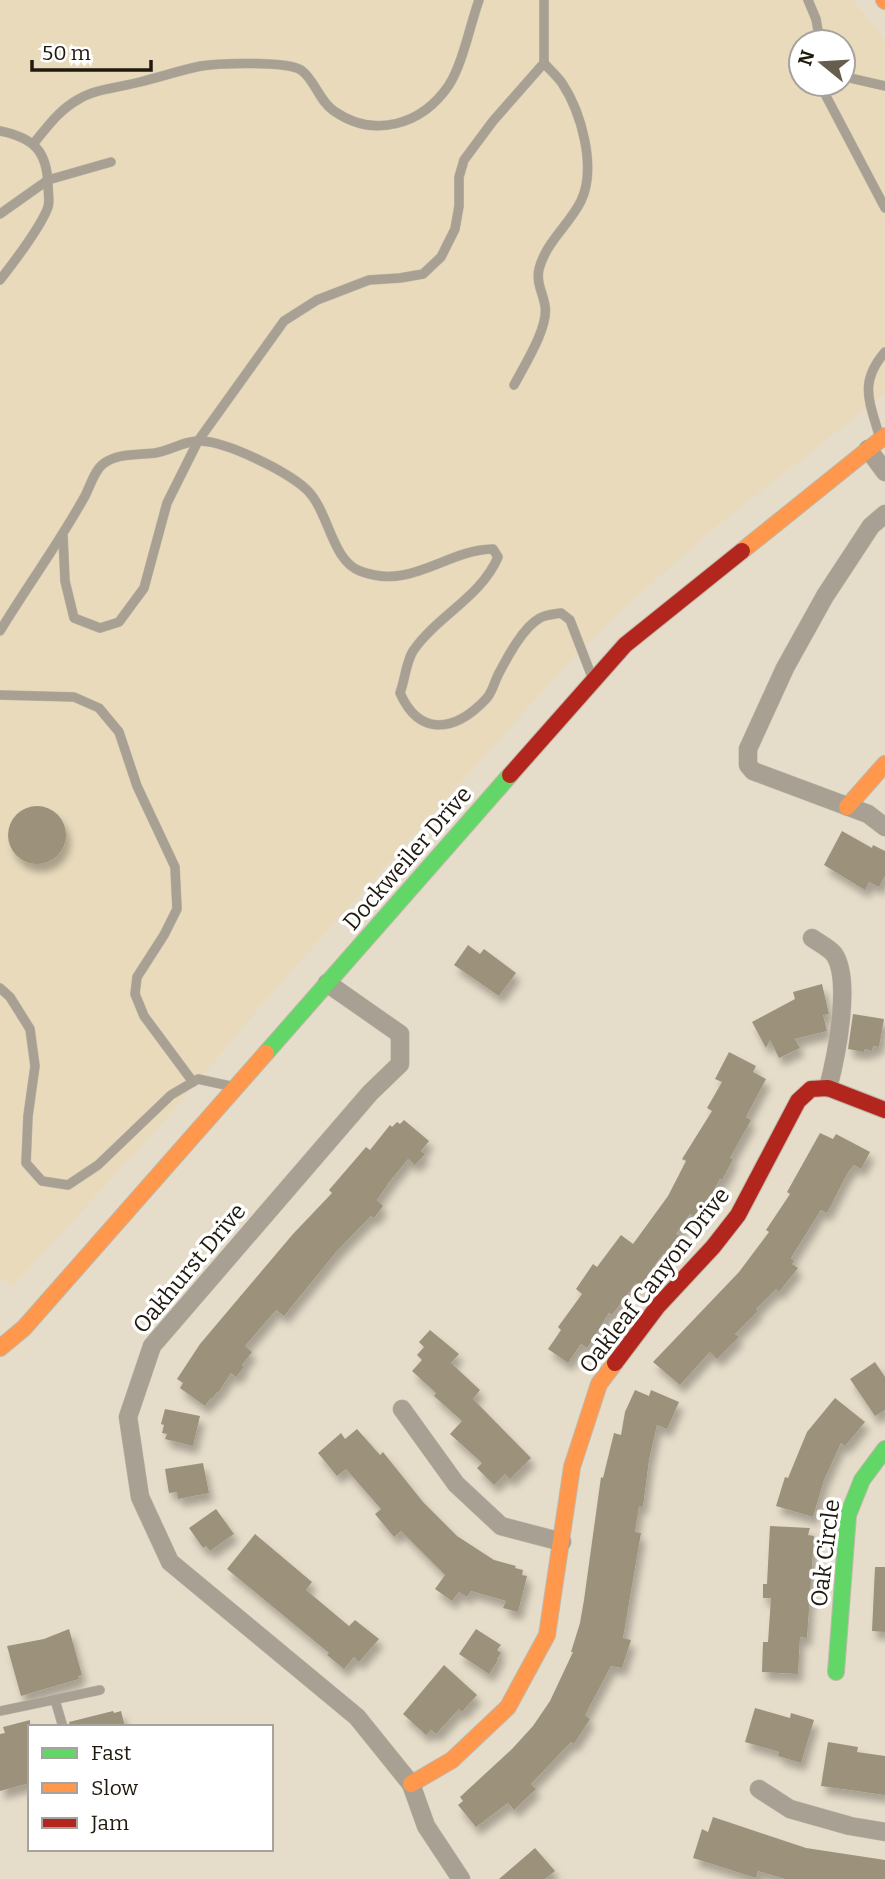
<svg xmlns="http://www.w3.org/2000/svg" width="885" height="1879" viewBox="0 0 885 1879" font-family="Bitter,serif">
	<defs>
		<filter id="shadow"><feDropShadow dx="4.5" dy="8" stdDeviation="3.5" flood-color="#0004"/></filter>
	</defs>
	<rect width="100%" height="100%" fill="#e5dcc9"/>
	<path fill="#e8dabb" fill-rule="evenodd" d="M0,0h853l32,40v353l-176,139 -75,67 -66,64 -289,321 -110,131 -156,171 -13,-8zM801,42h42v42h-42z"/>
	<g fill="#9c927c" filter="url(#shadow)">
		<circle cx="37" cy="835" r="29"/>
		<path d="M842,831l30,17 1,-3 12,6v25l-6,11 -10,-5 -4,8 -41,-25z"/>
		<path d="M468,945l12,9 4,-5 32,24 -17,23 -45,-31z"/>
		<path d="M822,984l7,30 -6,1 4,16 -32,8 5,9 -21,10 -9,-18 -4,8 -14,-26 43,-23 -2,-7z"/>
		<path d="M853,1014l31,5 -5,28 -6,-1 -1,5 -7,-2 -1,3 -16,-3z"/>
		<path d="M729,1052l27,14 -3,6 13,7 -20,38 5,3 -21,38 3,1 -11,21 -2,-1 -21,40 -9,-5 -14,20 4,2 -5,7 2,1 -9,13 -5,-3 -23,32 -4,-3 -24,32 -3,-2 -22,35 -6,-4 -13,19 -20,-14 13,-19 -3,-3 24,-33 -6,-5 17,-25 4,3 24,-32 12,9 35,-48 18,-35 -4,-2 30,-48 -5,-3 15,-26 -7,-3z"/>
		<path d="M404,1120l25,21 -8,10 4,3 -10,11 -7,-6 -18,22 -13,19 6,6 -9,12 -3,-2 -34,35 -53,65 -8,-6 -31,36 7,6 -10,13 2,2 -8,10 -5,-4 -13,20 -1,-1 -5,7 -1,-1 -6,8 -25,-18 3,-5 -6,-4 23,-35 93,-110 39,-41 -3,-3 37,-43 4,3 20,-25 2,2 5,-5 3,2z"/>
		<path d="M820,1133l13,6 3,-5 34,18 -9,17 -7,-4 -7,9 -20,39 -6,-3 -30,48 3,3 -2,3 6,4 -19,24 -3,-3 -20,20 2,2 -23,23 4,3 -22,22 -7,-7 -30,33 -27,-23 86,-90 30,-40 -3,-2 24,-36 -3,-2z"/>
		<path d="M430,1330l29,24 -8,9 29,27 -7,9 58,59 -21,21 -5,-5 -11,11 -17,-17 5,-5 -32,-29 12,-13 -28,-25 2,-3 -24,-22 10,-11 -5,-5 7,-8 -5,-5z"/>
		<path d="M875,1362l10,15v33l-10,6 -25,-37z"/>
		<path d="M635,1390l14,6 2,-6 28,12 -12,27 -10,-4 -8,35 -6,46h-4l-4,26 6,1 -18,105 8,2 -9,28 -11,-2 -26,49 5,4 -16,25 -3,-2 -40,42 5,5 -22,21 -6,-7 -32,24 -18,-22 5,-4 -3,-4 52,-48 21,-23 17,-25 23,-49h-2l9,-29 4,-23 17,-123 2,1 11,-45 7,2 4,-23z"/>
		<path d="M835,1398l30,24 -20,24 -4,-3 -17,37 -11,37 -37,-11 9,-29 3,1 19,-46z"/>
		<path d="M165,1409l35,7 -7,30 -28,-7 2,-5 -5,-1 2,-8 -3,-1z"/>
		<path d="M357,1429l23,26 3,-3 40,50 34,34 37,24 22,6 -1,2 8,2 -1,5 5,1 -9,36 -15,-4 3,-7 -35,-10 -4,6 -8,-5 -7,9 -17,-12 10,-14 -44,-44 -7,6 -19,-23 6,-5 -35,-40 -9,7 -19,-23 23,-20 4,6z"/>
		<path d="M203,1463l6,30 -31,6 -1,-7 -8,1 -4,-24z"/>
		<path d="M216,1509l18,25 -24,17 -4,-5 -3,2 -14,-20z"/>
		<path d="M770,1526l40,2 -2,7 6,1 -7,102 -7,-1 -2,37 -36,-2 1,-30h5l3,-44h-8v-14h4z"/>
		<path d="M255,1534l57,48 -6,8 43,36 6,-6 24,19 -20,23 -5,-5 -10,12 -17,-14 2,-2 -102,-84z"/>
		<path d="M875,1567h10v65l-13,-1z"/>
		<path d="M69,1629l13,46 -4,1 1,3 -58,17 -14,-50 37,-7z"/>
		<path d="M476,1629l25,16 -4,5 4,3 -4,6 1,1 -9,14 -30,-20z"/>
		<path d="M444,1665l33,30 -15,17 -3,-3 -23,25 -5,-4 -5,5 -23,-21z"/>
		<path d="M755,1708l35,10 1,-5 23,7 -13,43 -23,-7 1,-4 -34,-10z"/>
		<path d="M113,1711l1,2 7,-2 4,16h-55l-1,-5z"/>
		<path d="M30,1720v63l-30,8v-57l5,-1 -2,-6z"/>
		<path d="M828,1742l30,5 -1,5 28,4v39l-64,-9z"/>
		<path d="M713,1817l93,31 79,12v19h-100l-27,-8 -2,7 -63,-20 9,-29 6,3z"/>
		<path d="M535,1848l20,23 -10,8h-46z"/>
	</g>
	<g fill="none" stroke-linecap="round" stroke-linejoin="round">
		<defs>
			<g id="lane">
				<path d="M808,0l8,19 4,23"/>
				<path d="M843,73l7,5 35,8"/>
				<path d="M826,84v12l59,112"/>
				<path d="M0,131c33,7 47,19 48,54 0,7 2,16 0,22 -7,20 -34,55 -48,73"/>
				<path d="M34,143c14,-17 25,-33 45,-44 16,-10 42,-12 61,-17 20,-5 41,-12 61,-16 18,-3 86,-5 100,4 14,10 18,31 33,41 40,28 88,14 115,-26 14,-22 21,-60 30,-85"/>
				<path d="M0,214l48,-34 63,-18"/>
				<path d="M514,385c10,-19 35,-58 31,-79 -2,-13 -9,-23 -6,-37 7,-27 30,-44 42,-68 16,-34 0,-89 -19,-118 -5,-7 -13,-14 -18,-20v-63"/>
				<path d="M879,435c-10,-35 -20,-53 6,-83"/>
				<path d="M63,536l2,45 9,37 26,10 19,-6 25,-34 23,-85 31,-62 86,-120 33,-21 52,-20 31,-2 23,-4 18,-17 14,-28 4,-23v-29l5,-17 29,-39 51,-58"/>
				<path d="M0,631c28,-46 59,-88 85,-135 5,-10 10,-26 18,-32 14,-11 35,-9 52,-11 15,-2 30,-13 46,-12 27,1 85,30 105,48 23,21 25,71 54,82 51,20 85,-21 133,-22l5,8c-17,40 -60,58 -85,94 -7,11 -8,29 -13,42 20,45 56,38 86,6 6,-6 8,-16 12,-24 9,-17 25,-48 42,-57 5,-3 15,-4 21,-5l9,7 22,57"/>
				<path d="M0,695l74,2 25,11 20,24 18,54 38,81 2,42 -13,26 -27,42 -2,17 9,22 49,66"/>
				<path d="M0,988l10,9 20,32 5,37 -7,50 -2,47 16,18 26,4 30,-20 73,-70 27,-16 32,7"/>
				<path d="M55,1700l8,27"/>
				<path d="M0,1711l100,-21"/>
			</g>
			<g id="street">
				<path d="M868,449l17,23"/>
				<path d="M885,514l-14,12 -46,70 -40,72 -37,81v16l5,6 115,43 17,13"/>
				<path d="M812,938c7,5 17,10 22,16 18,26 2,104 -6,134"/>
				<path d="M327,983l73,51v30l-30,29 -218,253 -24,71 12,80 30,65 187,155 54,67 15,42 35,53"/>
				<path d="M402,1409l54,75 45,42 61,16"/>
				<path d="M759,1789l31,20 60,17 35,6"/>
			</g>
			<g id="fast">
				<path d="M266,1053l244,-278"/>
				<path d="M836,1672l12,-157 14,-35 23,-31"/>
			</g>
			<g id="slow">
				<path d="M884,0l1,1"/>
				<path d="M742,551l143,-115"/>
				<path d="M847,807l38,-43"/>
				<path d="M0,1348l24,-20 242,-275"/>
				<path d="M411,1784l41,-24 56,-53 39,-72 25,-168 27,-83 16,-21"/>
			</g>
			<g id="jam">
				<path d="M510,775l115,-130 117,-94"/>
				<path d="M615,1363l43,-57 55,-59 25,-32 60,-114 13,-12 17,-1 57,22"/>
			</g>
		</defs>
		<use href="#lane" stroke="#bfb8aa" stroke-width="10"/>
		<use href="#street" stroke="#bfb8aa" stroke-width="19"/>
		<use href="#fast" stroke="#bfb8aa" stroke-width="18"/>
		<use href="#slow" stroke="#bfb8aa" stroke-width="18"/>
		<use href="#jam" stroke="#bfb8aa" stroke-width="18"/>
		<use href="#lane" stroke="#a8a093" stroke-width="9"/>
		<use href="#street" stroke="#a8a093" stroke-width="18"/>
		<use href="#fast" stroke="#63d668" stroke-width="16"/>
		<use href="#slow" stroke="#ff974d" stroke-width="16"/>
		<use href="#jam" stroke="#b3261e" stroke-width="16"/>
	</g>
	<g text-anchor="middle" stroke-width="7" stroke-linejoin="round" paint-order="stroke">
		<g font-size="23" fill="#201a0e" stroke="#fff">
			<text transform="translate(407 858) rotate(-49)" y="8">Dockweiler Drive</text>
			<text transform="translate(189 1268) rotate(-50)" y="8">Oakhurst Drive</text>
			<text transform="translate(654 1280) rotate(-52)" y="8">Oakleaf Canyon Drive</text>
			<text transform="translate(825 1553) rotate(-83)" y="8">Oak Circle</text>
		</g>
	</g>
	<rect x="28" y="1725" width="245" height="126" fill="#ffffff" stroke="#a6a39f" stroke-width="2"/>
	<rect x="42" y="1748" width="35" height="10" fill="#63d668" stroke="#a6a39f" stroke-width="2"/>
	<text x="91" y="1760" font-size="21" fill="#201a0e">Fast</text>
	<rect x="42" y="1783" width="35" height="10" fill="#ff974d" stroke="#a6a39f" stroke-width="2"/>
	<text x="91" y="1795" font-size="21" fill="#201a0e">Slow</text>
	<rect x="42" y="1818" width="35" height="10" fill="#b3261e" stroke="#a6a39f" stroke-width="2"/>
	<text x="91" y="1830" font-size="21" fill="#201a0e">Jam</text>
	<g transform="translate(822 63) rotate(288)"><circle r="33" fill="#ffffff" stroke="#a6a39f" stroke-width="2"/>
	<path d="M0-5L12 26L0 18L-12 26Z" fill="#655e4f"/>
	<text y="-10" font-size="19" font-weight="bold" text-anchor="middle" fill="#201a0e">N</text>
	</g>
	<path d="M32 60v10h119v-10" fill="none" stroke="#201a0e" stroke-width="3.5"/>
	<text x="42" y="60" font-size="21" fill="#201a0e" stroke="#ffffff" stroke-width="5" paint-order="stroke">50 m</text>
</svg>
